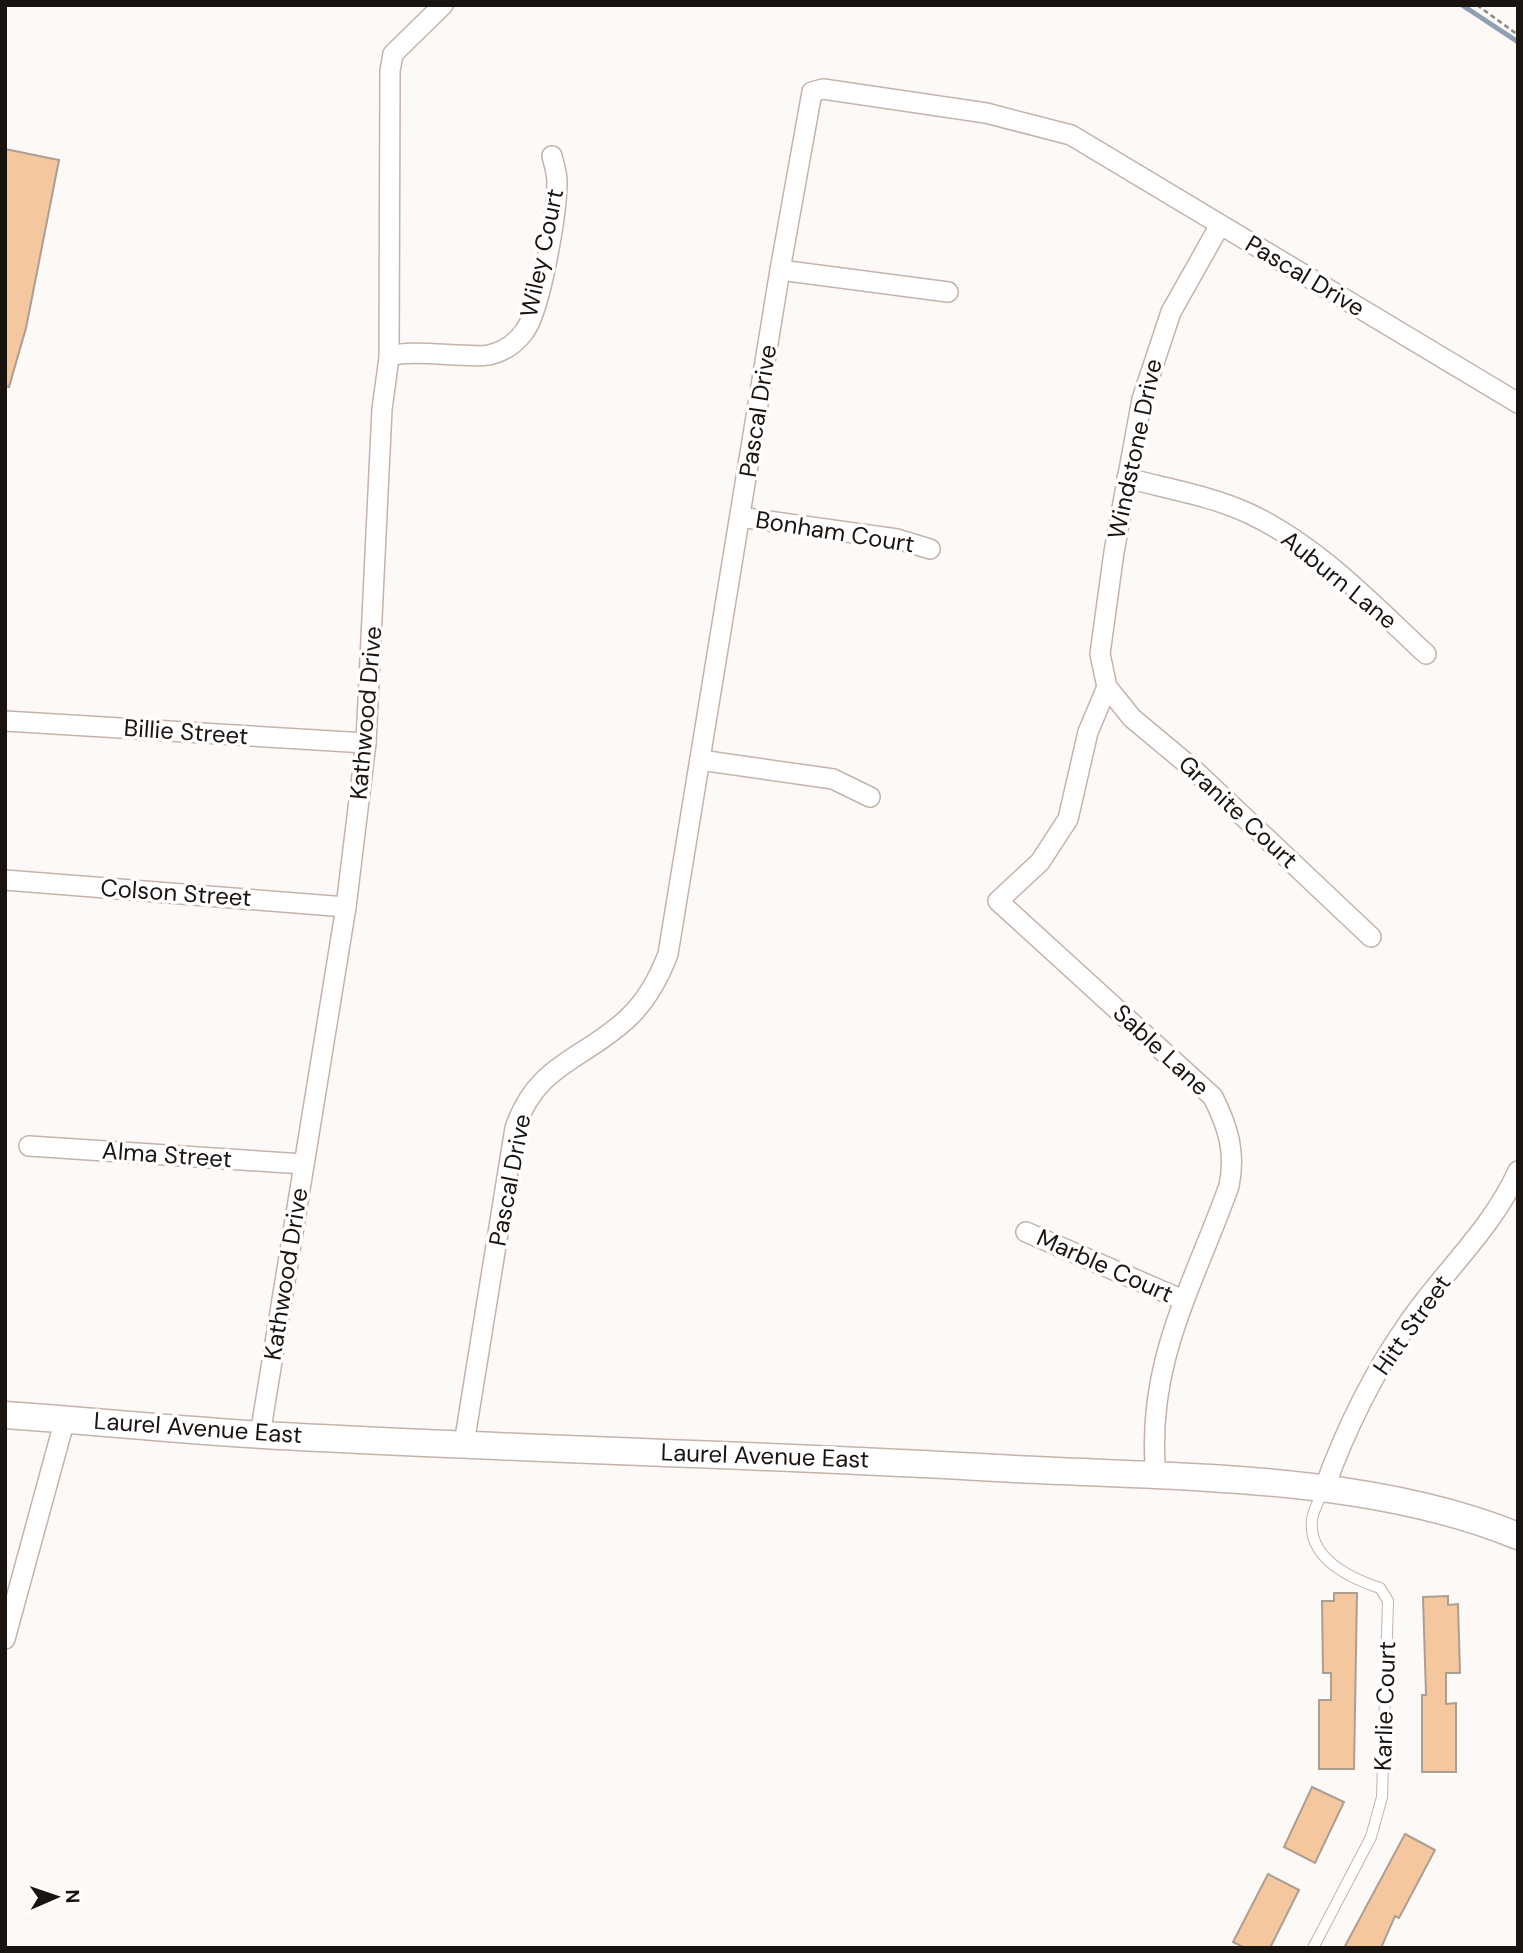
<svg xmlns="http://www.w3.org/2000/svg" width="1523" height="1953" viewBox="0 0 1523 1953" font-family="'DM Sans',sans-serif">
	<rect width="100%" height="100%" fill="#fdf9f7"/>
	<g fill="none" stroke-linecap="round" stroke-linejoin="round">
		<path stroke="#90a0b4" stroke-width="5" d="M1462,5l56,37"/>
	</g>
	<g fill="#f5c79f" stroke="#ac9e91" stroke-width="2">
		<path d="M5,149l54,11 -33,168 -17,59 -4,-1z"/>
		<path d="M1334,1593h23l-3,176h-35v-69h12v-27h-8l-1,-72h12z"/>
		<path d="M1448,1596v9l10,-1 2,69h-14v31l10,-1v69h-34v-77h4l-3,-98z"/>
		<path d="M1312,1787l32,15 -29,61 -31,-16z"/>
		<path d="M1405,1834l30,16 -36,68 -4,-2 -14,32h-37z"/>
		<path d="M1268,1874l31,16 -29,58h-25l-12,-6z"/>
	</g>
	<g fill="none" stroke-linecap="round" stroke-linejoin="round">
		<defs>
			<path id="lane" d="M1313,1948l58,-111 11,-40 6,-196 -8,-13c-30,-10 -72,-29 -68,-68 1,-10 8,-22 12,-31"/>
			<g id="street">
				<path d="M1220,225l-49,87 -29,87 -28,153 -14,102 7,33 25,31 60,50 179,169"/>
				<path d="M780,270l168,22"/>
				<path d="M389,358c13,-11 77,1 100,-3 14,-3 26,-11 35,-23 17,-22 33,-120 33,-150 0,-9 -3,-18 -5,-26"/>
				<path d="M1127,478c41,11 85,18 123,36 68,32 122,90 176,140"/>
				<path d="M740,517l157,22 33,10"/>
				<path d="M1107,687l-19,45 -20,87 -28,43 -42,39 215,196c15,30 23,55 16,89 -37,103 -84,178 -73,291"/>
				<path d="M5,721l361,22"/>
				<path d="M700,760l133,19 37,18"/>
				<path d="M5,880l341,27"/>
				<path d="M29,1146l275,18"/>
				<path d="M1026,1232l157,68"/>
				<path d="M260,1435l86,-528 20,-164 16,-334 7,-51 1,-287 3,-17 50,-49"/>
				<path d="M464,1444l51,-316c22,-65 69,-68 113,-110 19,-18 31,-40 40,-64l112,-684 32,-178 11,-3 163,24 85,22 447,268"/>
				<path d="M1324,1489c21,-58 49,-116 85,-167 35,-51 83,-93 109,-151"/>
				<path d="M5,1639l60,-220"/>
			</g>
			<path id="secondary" d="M5,1415c87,6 173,15 259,20 245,14 489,19 733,33 168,10 365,4 521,68"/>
		</defs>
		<use href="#lane" stroke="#c5b3aa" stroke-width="12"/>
		<use href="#street" stroke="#c5b3aa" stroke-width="22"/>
		<use href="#secondary" stroke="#c5b3aa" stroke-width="29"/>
		<path stroke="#8c8784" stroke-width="2.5" stroke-dasharray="5 3.5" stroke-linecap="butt" d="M1477,5l41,30"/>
		<use href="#lane" stroke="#fff" stroke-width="10"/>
		<use href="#street" stroke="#fff" stroke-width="19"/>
		<use href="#secondary" stroke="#fff" stroke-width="26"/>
	</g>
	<g text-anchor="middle" stroke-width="7" stroke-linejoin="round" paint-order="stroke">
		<g font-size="24" fill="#1a1410" stroke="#fff">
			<text transform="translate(542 253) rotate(-78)" y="8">Wiley Court</text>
			<text transform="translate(1305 276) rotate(31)" y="8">Pascal Drive</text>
			<text transform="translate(758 411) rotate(-81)" y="8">Pascal Drive</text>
			<text transform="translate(1135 449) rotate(-78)" y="8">Windstone Drive</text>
			<text transform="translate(835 532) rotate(9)" y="8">Bonham Court</text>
			<text transform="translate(1339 580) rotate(39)" y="8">Auburn Lane</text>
			<text transform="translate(366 713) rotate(-85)" y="8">Kathwood Drive</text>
			<text transform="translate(186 732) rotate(4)" y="8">Billie Street</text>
			<text transform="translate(1238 812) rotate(43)" y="8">Granite Court</text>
			<text transform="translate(176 893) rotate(4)" y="8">Colson Street</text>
			<text transform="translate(1161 1050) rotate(43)" y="8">Sable Lane</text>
			<text transform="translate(167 1155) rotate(4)" y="8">Alma Street</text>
			<text transform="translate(510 1180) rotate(-79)" y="8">Pascal Drive</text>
			<text transform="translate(1105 1266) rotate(24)" y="8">Marble Court</text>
			<text transform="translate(286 1274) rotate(-81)" y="8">Kathwood Drive</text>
			<text transform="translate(1412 1325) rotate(-55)" y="8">Hitt Street</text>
			<text transform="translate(198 1428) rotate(4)" y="8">Laurel Avenue East</text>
			<text transform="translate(765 1456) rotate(2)" y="8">Laurel Avenue East</text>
			<text transform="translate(1385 1706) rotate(-88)" y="8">Karlie Court</text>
		</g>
	</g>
	<rect width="1523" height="1953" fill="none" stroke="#1a1410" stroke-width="14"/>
	<g transform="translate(56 1897) rotate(88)" stroke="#ffffff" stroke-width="5" paint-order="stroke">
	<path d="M0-5L12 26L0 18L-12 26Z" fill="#1a1410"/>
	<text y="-10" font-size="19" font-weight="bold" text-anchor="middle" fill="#1a1410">N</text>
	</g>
</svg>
